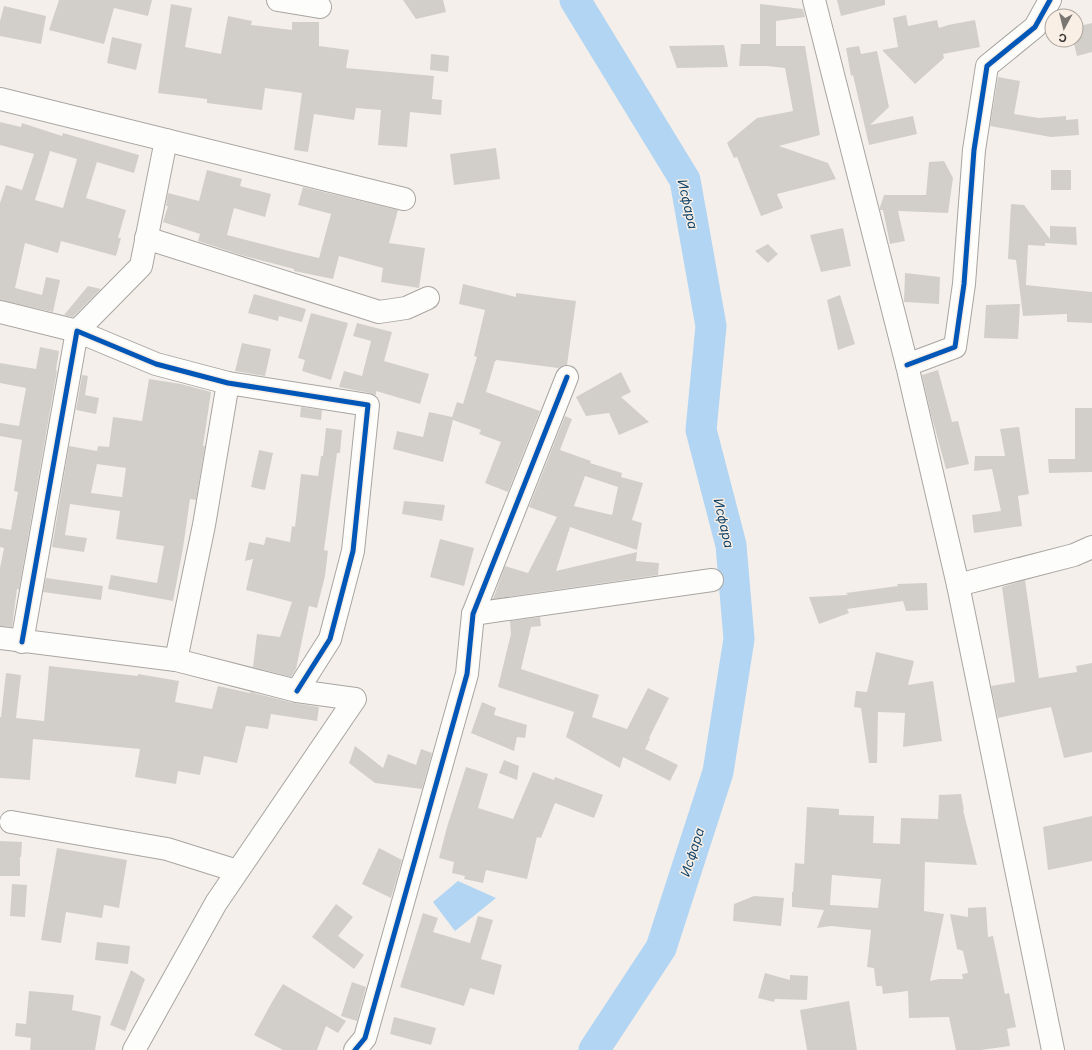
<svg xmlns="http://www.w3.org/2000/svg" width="1092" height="1050" viewBox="0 0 1092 1050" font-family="Inter,sans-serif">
	<rect width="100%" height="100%" fill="#f4efea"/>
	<path fill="#b1d5f3" d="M458,881l38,17 -41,33 -22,-29z"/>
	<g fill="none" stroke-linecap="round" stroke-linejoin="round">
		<path stroke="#b1d5f3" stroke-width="31" d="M575,0l110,180 26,146 -10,104 30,115 8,94 -21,133 -57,176 -67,102"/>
	</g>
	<g fill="#d2cfcb" fill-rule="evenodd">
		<path d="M59,0h93l-4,16 -34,-8 -10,36 -55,-14z"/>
		<path d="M403,0h40l3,12 -30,7z"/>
		<path d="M837,0h48v5l-44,11z"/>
		<path d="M171,4l21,4 -7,39 36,7 7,-38 24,5 -1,4 41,5v-8h27v24l30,4 -3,18 88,8 -2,23 10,1 -1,15 -31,-3 -3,35 -29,-2 3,-35 -25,-2 -2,12 -40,-6 -6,38 -14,-2 8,-57 -37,-5 -3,22 -55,-7v-4l-49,-6z"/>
		<path d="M760,4l43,5 2,8 -29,4v25h29l15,89 -41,11 49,17 8,16 -59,15 6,14 -22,8 -24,-59 -3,1 -7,-15 30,-25 36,-7 -8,-43 -18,-2h-28l2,-22h19z"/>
		<path d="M4,6l42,10 -5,28 -41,-8v-15z"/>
		<path d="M906,15l2,11 29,-6 2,8 9,-3 27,-5 5,27 -37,7 1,4 -29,26 -33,-34 16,-3 -5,-29z"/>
		<path d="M1092,23v29l-15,4 -4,-16h3v-13z"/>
		<path d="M112,37l30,7 -6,26 -29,-7z"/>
		<path d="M724,45l4,22 -51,1 -8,-22z"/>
		<path d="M859,46l2,8 16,-3 12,56 -19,18 43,-9 4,18 -48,11 -16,-70 -2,1 -5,-28z"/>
		<path d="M431,54l18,2 -1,16 -18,-2z"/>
		<path d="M998,77l22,4 -6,33 25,4 27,-2v4l12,-1 1,16 -28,2 -61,-11z"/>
		<path d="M0,122l21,5 1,-4 40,13 1,-3 76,22 -5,18 -37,-11 -11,36 40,12 -8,28h3l-5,18 -55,-15 -3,12 -33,-10 -10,45 27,7 4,-18 14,3 -7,32 -53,-12v-97l6,-18 16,5 12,-36 -34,-9zM50,151l27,8 -14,49 -28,-8z"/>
		<path d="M496,148l4,31 -46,6 -4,-31z"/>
		<path d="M944,161l9,17 -5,35 -50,-2 7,30 -15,3 -7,-34h-3v-3l4,-12h42l3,-33z"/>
		<path d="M207,170l35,9 -2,7 31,8 -6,23 -31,-9 -7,27 66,17 26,6 12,-44 -33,-9 5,-18 95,23 -9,33 36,5 -6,40 -38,-6 2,-14 -44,-12 -6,23 -39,-8v-2l-50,-13 -46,-15 2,-7 -37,-12 5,-16h-2l2,-13 31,8z"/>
		<rect x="1051" y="170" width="20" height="20"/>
		<path d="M1011,204l13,1 26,34v-13l26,1 1,18 -32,-2v3l-17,-1 -2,40 66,7v31l-25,-1v-8l-44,2 -7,-56 -8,-1z"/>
		<path d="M843,228l8,38 -30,6 -11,-37z"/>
		<path d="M768,244l10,10 -10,9 -13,-12z"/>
		<path d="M905,273l35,4 -1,27 -35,-2z"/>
		<path d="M463,284l53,13v-4l60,8 -9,64h-2l-7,3 -62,-8v1h-1l-9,31 54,19 -32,81 -23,-9 16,-41 -22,-8 2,-4 -28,-10 -10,42 -50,-13 4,-18 26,6 6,-25 23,5 5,-15 6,2 14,-47 -3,-1 11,-46 -26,-6z"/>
		<path d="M88,286l13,3 -28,28 -9,-2z"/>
		<path d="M254,294l52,15 -4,13 -23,-6 -1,5 -30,-8z"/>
		<path d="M840,295l15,49 -17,6 -11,-50z"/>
		<path d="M1020,304l-2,35 -34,-1 2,-33z"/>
		<path d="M311,313l37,10 -17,57 -29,-9 3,-11 -7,-2z"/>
		<path d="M357,323l35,9 -8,29 45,13 -9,30 -44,-13v4l-6,-2 -31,-6 5,-16 18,5 9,-35 -18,-5z"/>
		<path d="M242,343l29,6 -6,27 -30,-5z"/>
		<path d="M40,347l19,4 -3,19 1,1 -38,218h-2l-5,38 -12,-1v-58l4,-20 -4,-1v-19l11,2 7,-38 -4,-1 8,-51 -22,-4v-13l19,3 7,-38 -26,-5v-20l36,6z"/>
		<path d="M938,370l14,52 6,-1 11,43 -23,5 -15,-55 -9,-39z"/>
		<path d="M621,372l10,20 -10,5 28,25 -30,13 -10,-22 -23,3 -10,-19z"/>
		<path d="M82,375l6,1 -3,19 14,3 -3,16 -20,-4z"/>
		<path d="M149,379l32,5 30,8 -8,54h2l-9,54 -6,-1 -7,49 -10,53 -65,-12 3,-14 46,8 7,-37 -48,-7 4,-28 -50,-7 -5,31 22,3 -3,14 -32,-5 17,-101 28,5 1,-5 11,1 4,-30 29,4zM97,464l29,4 -4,29 -31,-4z"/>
		<path d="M301,407l21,3 -1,10 -21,-3z"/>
		<path d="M1075,408h17v64l-43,1 -1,-14h27z"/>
		<path d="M565,416l7,3 -12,31 31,11 -1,2 32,10 -1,4 22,6 -11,37 10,3 -5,27 -67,-23 -14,44 81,-19 -1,9 23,2 -1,12 -165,24 12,-33 23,7 29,-56 -28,-10zM585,476l33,11 -6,28 -38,-9z"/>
		<path d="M1019,427l10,67 -11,2 4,30 -48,7 -2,-18 29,-4 -9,-42 -18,2 1,-15h30l-5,-27z"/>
		<path d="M326,428l16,2 -2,23h-3l-13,97 4,1 -3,25 -8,32 -8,-2 -13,63 -5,8 -38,-10 4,-33 23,3 12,-35 -46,-12 7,-31 -8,2 4,-19 15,3 2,-8 24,5 2,-16 3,1 6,-53 17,2 3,-20h2z"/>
		<path d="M259,450l14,3 -8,37 -14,-3z"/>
		<path d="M404,501l41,4 -3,16 -40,-7z"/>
		<path d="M440,539l34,9 -10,38 -34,-9z"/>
		<path d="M46,578l57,8 -2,14 -58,-8z"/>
		<path d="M1025,580l14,98 38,-6 -1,-6 16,-3v89l-28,6 -13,-51 -53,11 -7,-32 24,-4 -13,-95z"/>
		<path d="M927,583l1,27 -22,1 -3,-10 -56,8 2,4 -30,11 -10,-27 39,-2 -2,-2 52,-7 -1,-2z"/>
		<path d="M540,617l1,9 -10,1 -10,42 78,26 -7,22 35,12 21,-41 21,10 -20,40 1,1 -5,10 33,16 -8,16 -47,-24 -3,11 -54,-31 8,-25 -76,-25 13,-53 -1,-13z"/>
		<path d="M876,652l38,9 -6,24 25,-4 9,60 -39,6 2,-34 -27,-1 -1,51h-8l-8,-55 -7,-1 2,-16 11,1z"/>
		<path d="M49,666l89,10v-2l41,7 -4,21 37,7 6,-23 32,7v-1l44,11 25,4 -2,14 -46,-7 -3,15 -22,-3 -9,37 -33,-7 -4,19 -22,-4 -2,13 -41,-7 5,-28 -107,-10 -3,41 -30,-2v-61h1l5,-44 15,2 -5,43 28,3z"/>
		<path d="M482,702l14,6 -2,7 33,10 -2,13 -8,-1 -3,14 -43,-18z"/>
		<path d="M355,746l28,22 5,-14 28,11 5,-16 11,4 -10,36 -47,-6 -26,-20z"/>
		<path d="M504,760l15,6 -2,14 -18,-7z"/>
		<path d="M466,767l22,7 -10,34 35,11 20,-47 21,8 1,-3 48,18 -9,23 -39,-15 -14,35 -4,-1 -10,42 -41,-9 -3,13 -19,-4 1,-3 -13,-3 2,-11 -15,-4 8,-31z"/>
		<path d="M961,794l3,16h-1l14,55 -52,-3 -1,49 20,3 -14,67 9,-2h24l-1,-5 6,-1 -5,-22 -6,-2 -7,-35 18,3v-9l18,-1 2,30 5,-1 12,58 4,-1 7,34 -9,2 3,17 -29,4h-25l-7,-33 -40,1 -1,-27 -25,3 -1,-8h-6l-2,-18 -7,-1 4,-37 -40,-4 -14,2 7,-18 -32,-3v-15h1l2,-29 9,1 3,-57 32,2v6l35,1 -1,27 27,1 1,-26 37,1 1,-24zM832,875l49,4 -3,29 -48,-3z"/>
		<path d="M1092,816v45l-44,9 -5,-43z"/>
		<path d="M0,841l22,1 -1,15h-1v19h-20z"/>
		<path d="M57,848l70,12 -8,48 -15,-3 -2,13 -36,-6 -5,31 -20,-3z"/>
		<path d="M379,848l23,12 -11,38 -29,-14z"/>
		<path d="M12,884l15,1 -2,32 -15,-1z"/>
		<path d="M754,896l30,2 -3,28 -48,-5 1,-17z"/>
		<path d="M336,904l17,13 -15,19 26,19 -10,14 -42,-32z"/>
		<path d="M423,913l15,5 -5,14 37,11 8,-27 15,4 -12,39 21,6 -8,30 -24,-7 -6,18 -64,-19z"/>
		<path d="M97,942l33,4 -2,18 -33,-4z"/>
		<path d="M131,970l14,9 -20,52 -15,-6z"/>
		<path d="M765,973l25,7v-5l18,1 -1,24 -32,-1 -1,3 -16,-4z"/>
		<path d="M352,982l14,5 -9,34 -16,-5z"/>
		<path d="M283,984l63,37 -8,12 -12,-7 -9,24h-34l-29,-15 18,-33z"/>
		<path d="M29,991l45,4 -2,15 29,6 -6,34h-65l1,-12 -16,-2 1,-13 10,1z"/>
		<path d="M849,1001l8,49h-50l-7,-40z"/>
		<path d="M394,1017l42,11 -5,17 -41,-11z"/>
	</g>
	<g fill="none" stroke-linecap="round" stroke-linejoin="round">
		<defs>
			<g id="minor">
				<path d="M278,0l42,7"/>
				<path d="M0,99l404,100"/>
				<path d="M146,238l233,74 27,-4 22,-10"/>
				<path d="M0,312l77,19 64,-65 25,-126"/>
				<path d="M907,365l48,-18 9,-63 10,-134 13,-84 48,-39 15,-27"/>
				<path d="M958,585l116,-30 18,-8"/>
				<path d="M473,614l239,-34"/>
				<path d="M0,638l176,22 121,31 58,8 -139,204 -82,147"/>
				<path d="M22,642l55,-311 79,33 72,19 140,22 -15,146 -23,88 -33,52"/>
				<path d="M176,660l28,-135 24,-142"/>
				<path d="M11,822l156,27 70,22"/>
				<path d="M355,1050l10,-12 102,-364 6,-60 94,-237"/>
			</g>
			<path id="major" d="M814,0l93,365 51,220 95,465"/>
		</defs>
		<use href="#minor" stroke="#a9a5a1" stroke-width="24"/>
		<use href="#major" stroke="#a9a5a1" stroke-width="24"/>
		<use href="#minor" stroke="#fdfdfc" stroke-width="22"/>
		<use href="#major" stroke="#fdfdfc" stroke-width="22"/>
		<defs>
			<g id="cycleway">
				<path d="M907,365l48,-18 9,-63 10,-134 13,-84 48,-39 15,-27"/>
				<path d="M22,642l55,-311 79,33 72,19 140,22 -15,146 -23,88 -33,52"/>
				<path d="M355,1050l10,-12 102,-364 6,-60 94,-237"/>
			</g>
		</defs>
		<use href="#cycleway" stroke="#f9efe5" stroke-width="8"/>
		<use href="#cycleway" stroke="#0057b8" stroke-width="5"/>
	</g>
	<g text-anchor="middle" stroke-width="3" stroke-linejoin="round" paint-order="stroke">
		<g font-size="13" font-style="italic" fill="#14466b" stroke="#f9efe5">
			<text transform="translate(688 204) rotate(77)" y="5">Исфара</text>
			<text transform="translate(724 523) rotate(77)" y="5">Исфара</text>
			<text transform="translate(692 852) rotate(-72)" y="5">Исфара</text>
		</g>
	</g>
	<g transform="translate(1064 28) rotate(187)"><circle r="19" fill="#f9efe5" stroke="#aba49d"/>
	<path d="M0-3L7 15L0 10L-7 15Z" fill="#797571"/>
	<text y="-6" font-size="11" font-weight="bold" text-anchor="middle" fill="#373330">С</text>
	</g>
</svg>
